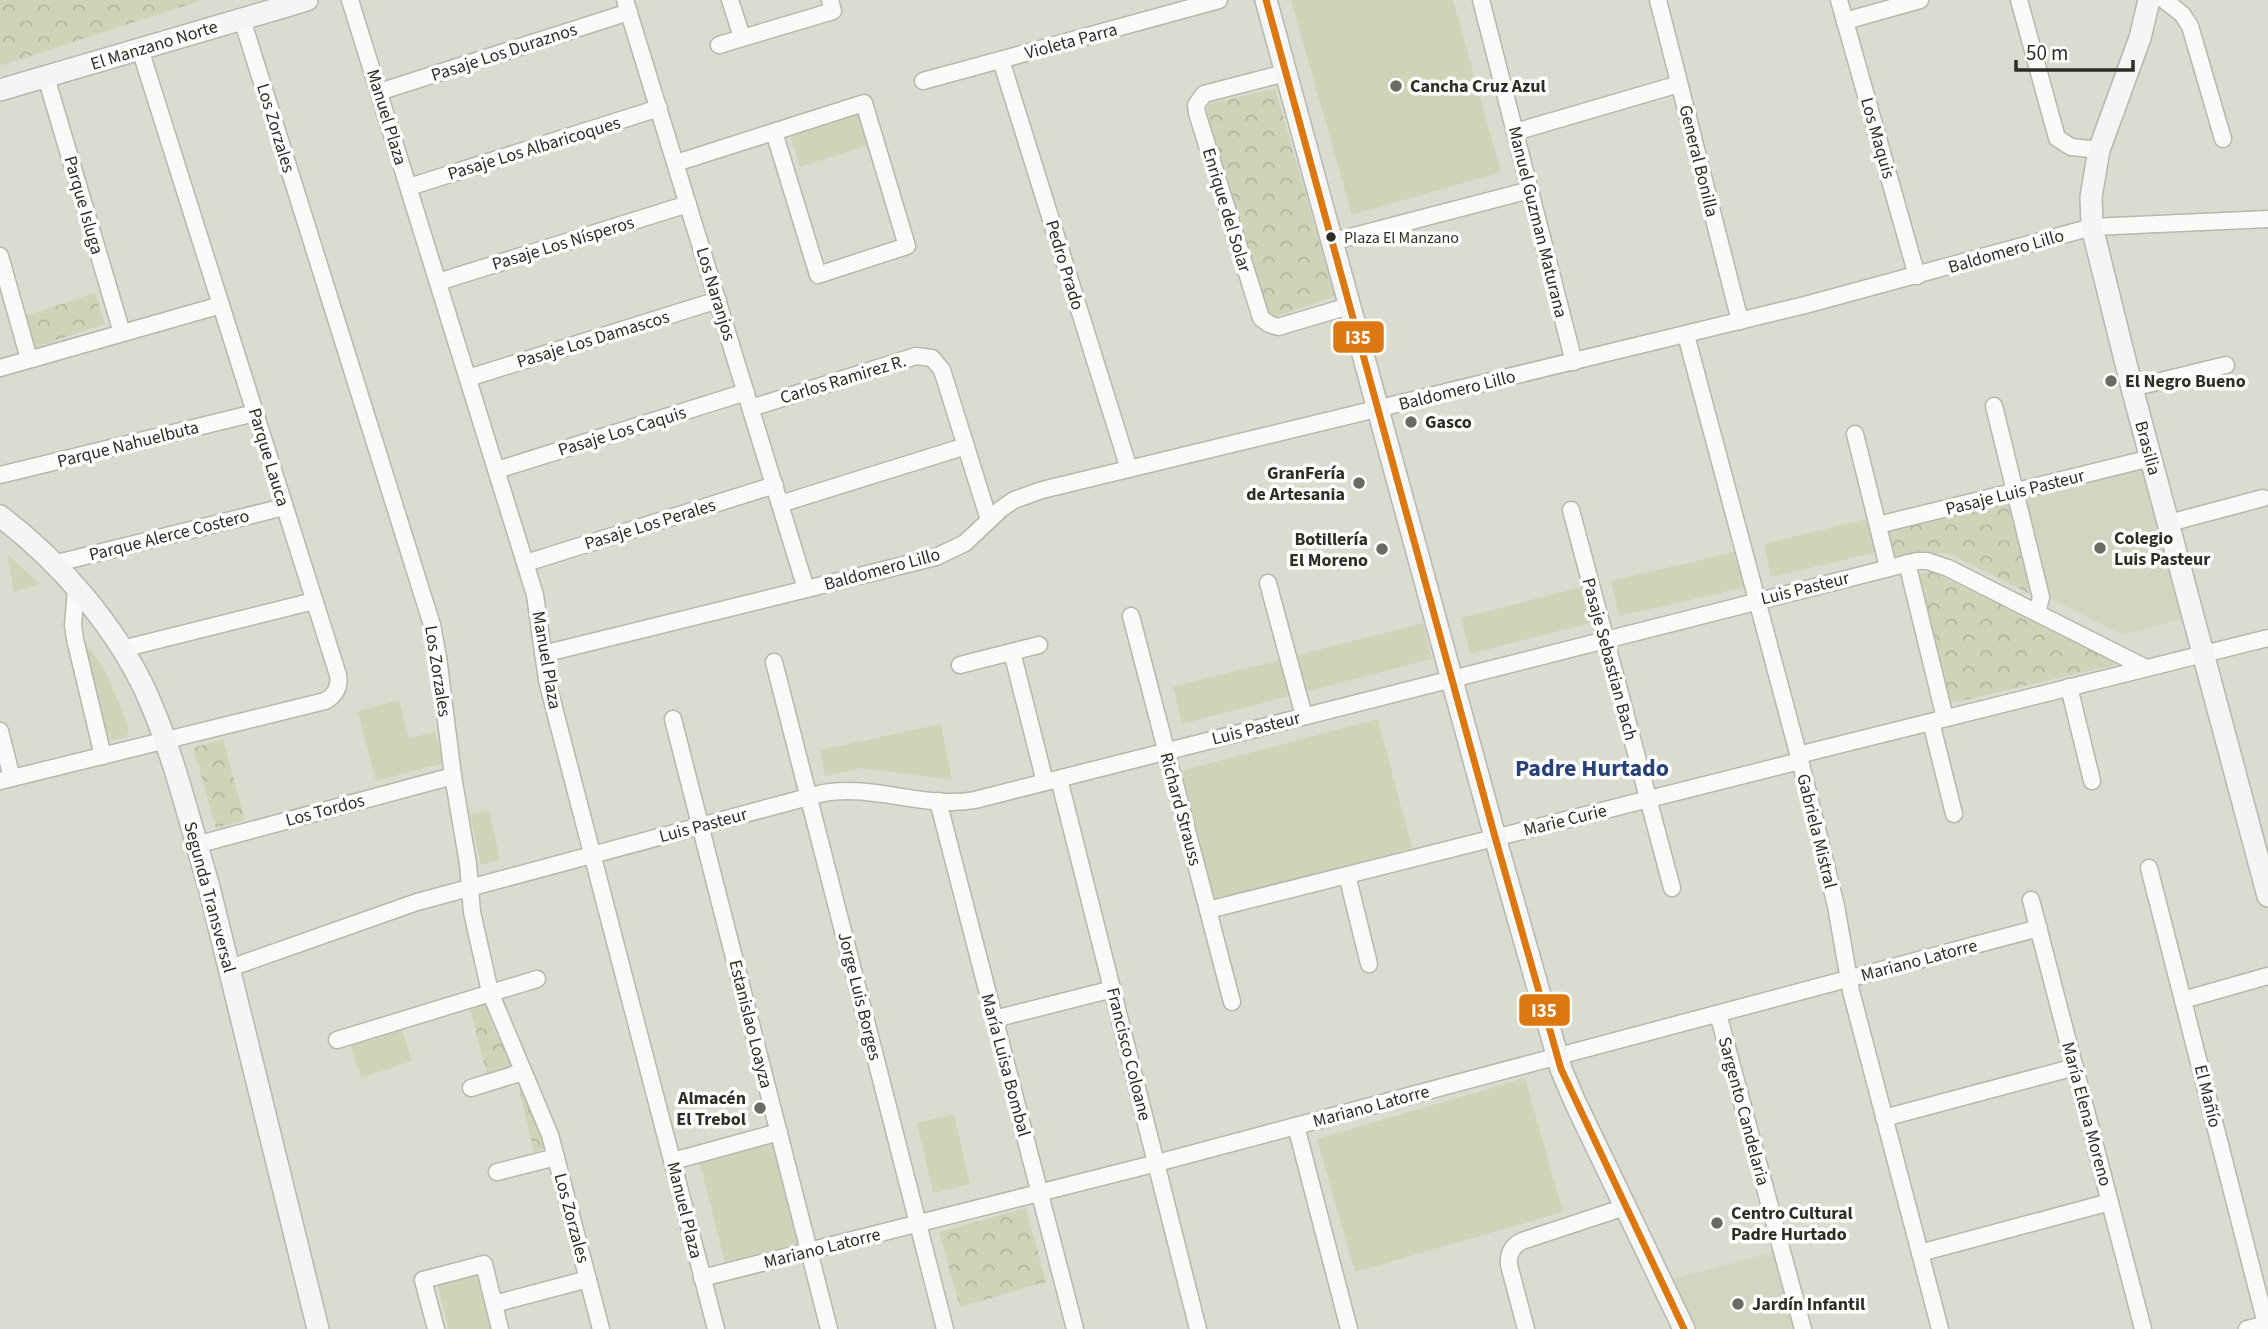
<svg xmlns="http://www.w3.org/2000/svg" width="2268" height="1329" viewBox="0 0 2268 1329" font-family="'Source Sans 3',sans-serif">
	<defs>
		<pattern id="forest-crowns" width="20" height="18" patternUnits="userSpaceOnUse" patternTransform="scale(1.75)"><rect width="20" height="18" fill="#d1d3b9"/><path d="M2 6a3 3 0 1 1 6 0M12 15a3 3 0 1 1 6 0" fill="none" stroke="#b4b59f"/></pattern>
	</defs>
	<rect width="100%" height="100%" fill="#dbdcd0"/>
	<g fill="#d4d5c0">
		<path d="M2145,466l40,152 -63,17 -76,-39 -25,-96z"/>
		<path d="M1777,1251l20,78h-99l-25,-50z"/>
	</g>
	<g fill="#d1d3b9">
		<path d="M1291,0h162l48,172 -149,43z"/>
		<path d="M858,110l11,35 -69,22 -11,-36z"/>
		<path d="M1878,516l8,34 -115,27 -7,-33z"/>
		<path d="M1738,551l8,36 -127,29 -8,-35z"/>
		<path d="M7,554l33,30 -26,8z"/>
		<path d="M1585,586l9,36 -124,32 -9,-36z"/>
		<path d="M1423,623l9,36 -250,65 -9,-37z"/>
		<path d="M82,638l23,32 24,58 -3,10 -21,3z"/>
		<path d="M399,700l10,38 26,-6 9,31 -68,18 -18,-70z"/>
		<path d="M1378,719l34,129 -198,52 -33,-129z"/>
		<path d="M941,724l11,56 -91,-12 -36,8 -5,-26z"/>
		<path d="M489,810l11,50 -19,5 -11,-50z"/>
		<path d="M400,1024l12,37 -51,17 -12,-37z"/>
		<path d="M1525,1078l38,134 -208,60 -38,-133z"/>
		<path d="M954,1114l16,70 -37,9 -16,-70z"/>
		<path d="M772,1140l22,78 -2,1 6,24 -73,20 -26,-103z"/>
		<path d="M476,1273l15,56h-42l-12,-45z"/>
	</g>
	<g fill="url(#forest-crowns)">
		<path d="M0,0h202l-202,66z"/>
		<path d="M1275,88l60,208 -60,21 -10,-7 -59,-196 3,-10z"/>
		<path d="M95,293l10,31 -70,23 -10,-31z"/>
		<path d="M2009,501l25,95 -86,-43 -56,5 -8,-28z"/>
		<path d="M1932,572l185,88 1,4 -170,40 -32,-130z"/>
		<path d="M223,739l22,81 -29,8 -23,-80z"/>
		<path d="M484,1000l11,32 18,33 -26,10 -18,-71z"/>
		<path d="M518,1084l13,19 16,45 -13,4z"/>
		<path d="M1026,1208l20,74 -86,25 -21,-75z"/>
	</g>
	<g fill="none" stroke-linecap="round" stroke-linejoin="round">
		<defs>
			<g id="street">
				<path d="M350,0l185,595 12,85 6,24 163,625"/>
				<path d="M625,0l181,589"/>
				<path d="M730,0l12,37"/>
				<path d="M1481,0l93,362"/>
				<path d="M1658,0l82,321"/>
				<path d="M1839,0l78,276"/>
				<path d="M2019,0l38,138 14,9 28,3"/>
				<path d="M2164,0l18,14 8,12 33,113"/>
				<path d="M242,19l190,606 6,32 15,119 15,88 4,48 18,80 60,143 51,194"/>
				<path d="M1845,21l75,-21"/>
				<path d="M719,45l114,-34 -3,-11"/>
				<path d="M1001,60l128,409"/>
				<path d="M1285,73l-81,21 -8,11 1,8 64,205 8,6 9,3 71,-21"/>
				<path d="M46,77l76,256"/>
				<path d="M923,81l296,-81"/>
				<path d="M379,92l250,-80"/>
				<path d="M1515,132l164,-48"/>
				<path d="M676,163l188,-60 43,143 -89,29 -44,-143"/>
				<path d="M409,187l250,-79"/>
				<path d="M1331,242l199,-52"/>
				<path d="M0,256l29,103"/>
				<path d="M438,282l250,-78"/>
				<path d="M1686,335l116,433 34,138 15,85 89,338"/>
				<path d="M0,368l221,-63"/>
				<path d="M468,378l250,-78"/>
				<path d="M2132,388l94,-23"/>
				<path d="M1994,406l47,191 -4,16"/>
				<path d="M751,408l165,-52 16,2 10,12 47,150"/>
				<path d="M1855,434l33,133"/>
				<path d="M497,470l249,-78"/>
				<path d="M0,475l255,-62"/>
				<path d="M780,504l186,-58"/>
				<path d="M1571,510l101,378"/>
				<path d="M2169,523l94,-25"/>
				<path d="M1878,525l273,-67"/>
				<path d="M526,563l249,-78"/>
				<path d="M1907,563l38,155"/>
				<path d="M53,564l231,-57"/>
				<path d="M1268,583l36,133"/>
				<path d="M76,590l-3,35 2,14 28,117"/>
				<path d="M1131,616l101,386"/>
				<path d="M122,649l192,-48"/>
				<path d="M1012,652l33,130"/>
				<path d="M543,654l393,-97 29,-14 36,-34 13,-9 28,-10 763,-185 287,-78 176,-8"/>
				<path d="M774,662l171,667"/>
				<path d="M960,665l79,-20"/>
				<path d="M2069,687l23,94"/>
				<path d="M673,719l156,610"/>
				<path d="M1931,722l23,92"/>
				<path d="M0,731l12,47"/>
				<path d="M1798,755l470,-117"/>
				<path d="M1059,779l139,550"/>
				<path d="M0,781l325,-80c10,-5 15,-14 13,-26l-198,-626"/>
				<path d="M938,801l137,528"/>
				<path d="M196,845l257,-69"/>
				<path d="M2149,868l117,456"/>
				<path d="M1347,875l22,89"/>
				<path d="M2031,900l112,429"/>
				<path d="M1208,910l592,-149"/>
				<path d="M230,968l187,-66 406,-109c51,-9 102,16 152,7l942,-239h10l21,7 198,100"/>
				<path d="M2183,1000l85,-24"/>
				<path d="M1718,1014l85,315"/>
				<path d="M994,1019l119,-30"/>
				<path d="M337,1040l200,-61"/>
				<path d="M471,1088l52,-16"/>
				<path d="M1884,1118l191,-51"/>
				<path d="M1296,1126l53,203"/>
				<path d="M673,1161l106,-29"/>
				<path d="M497,1172l59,-15"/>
				<path d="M1920,1253l190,-51"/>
				<path d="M702,1278l455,-115 882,-235"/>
				<path d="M494,1304l94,-25"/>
				<path d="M436,1329l-13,-49 61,-16 16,65"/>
				<path d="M1526,1329l-17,-64c-1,-11 3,-19 13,-24l103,-34"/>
				<path d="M2247,1329l21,-5"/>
			</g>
			<g id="secondary">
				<path d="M1266,0l229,837 66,232 14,33 109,227"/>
				<path d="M2149,0l-9,38 -41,112 -8,47 1,30 40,161 136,508"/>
				<path d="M0,90l307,-90"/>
				<path d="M0,516c59,45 113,107 145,174 28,61 45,133 64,197l109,442"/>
			</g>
		</defs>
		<use href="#street" stroke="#b6b7ad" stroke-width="19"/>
		<use href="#secondary" stroke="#b6b7ad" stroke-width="24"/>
		<use href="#street" stroke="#fafaf8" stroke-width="16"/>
		<use href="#secondary" stroke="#f4f6f5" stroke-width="21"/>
		<defs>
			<path id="bus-1" d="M1266,0l229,837 66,232 123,260"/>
		</defs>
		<use href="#bus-1" stroke="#fff" stroke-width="12"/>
		<use href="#bus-1" stroke="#dd7811" stroke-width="7"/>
	</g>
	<g fill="#6a6b62" stroke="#fff" stroke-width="2.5">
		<circle cx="1396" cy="86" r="7"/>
		<circle cx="2111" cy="381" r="7"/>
		<circle cx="1411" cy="422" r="7"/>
		<circle cx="1359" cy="483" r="7"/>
		<circle cx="2100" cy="548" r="7"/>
		<circle cx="1382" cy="549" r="7"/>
		<circle cx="760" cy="1108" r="7"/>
		<circle cx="1717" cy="1223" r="7"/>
		<circle cx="1738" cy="1304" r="7"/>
	</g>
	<circle fill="#2d2e26" stroke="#fff" stroke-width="2.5" cx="1331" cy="237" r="6"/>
	<g text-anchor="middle" stroke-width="7" stroke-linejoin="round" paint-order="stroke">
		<g font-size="16" fill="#2d2e26" stroke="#fff" text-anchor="start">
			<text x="1344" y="243">Plaza El Manzano</text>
		</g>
		<g font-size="18" fill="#2d2e26" stroke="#fff">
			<text transform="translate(1071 41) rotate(-15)" y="6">Violeta Parra</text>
			<text transform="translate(154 45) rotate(-17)" y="6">El Manzano Norte</text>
			<text transform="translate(504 52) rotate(-18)" y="6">Pasaje Los Duraznos</text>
			<text transform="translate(387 117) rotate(73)" y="6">Manuel Plaza</text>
			<text transform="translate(276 128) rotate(73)" y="6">Los Zorzales</text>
			<text transform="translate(1878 138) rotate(74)" y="6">Los Maquis</text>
			<text transform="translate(534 148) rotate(-17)" y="6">Pasaje Los Albaricoques</text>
			<text transform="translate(1699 161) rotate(76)" y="6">General Bonilla</text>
			<text transform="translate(84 205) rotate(74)" y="6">Parque Isluga</text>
			<text transform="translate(1227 210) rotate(73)" y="6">Enrique del Solar</text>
			<text transform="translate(1538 222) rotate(76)" y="6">Manuel Guzman Maturana</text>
			<text transform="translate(563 243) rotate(-17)" y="6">Pasaje Los Nísperos</text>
			<text transform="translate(2006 251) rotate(-16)" y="6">Baldomero Lillo</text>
			<text transform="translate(1065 265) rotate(73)" y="6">Pedro Prado</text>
			<text transform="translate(716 294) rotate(73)" y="6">Los Naranjos</text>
			<text transform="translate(593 339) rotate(-17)" y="6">Pasaje Los Damascos</text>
			<text transform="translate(843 379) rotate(-17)" y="6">Carlos Ramirez R.</text>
			<text transform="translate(1457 390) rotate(-14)" y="6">Baldomero Lillo</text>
			<text transform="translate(622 431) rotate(-17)" y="6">Pasaje Los Caquis</text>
			<text transform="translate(128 444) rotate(-14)" y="6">Parque Nahuelbuta</text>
			<text transform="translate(2148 448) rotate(75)" y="6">Brasilia</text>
			<text transform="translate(269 457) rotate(73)" y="6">Parque Lauca</text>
			<text transform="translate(2015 492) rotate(-14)" y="6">Pasaje Luis Pasteur</text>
			<text transform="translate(650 524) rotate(-17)" y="6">Pasaje Los Perales</text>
			<text transform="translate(169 535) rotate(-14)" y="6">Parque Alerce Costero</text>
			<text transform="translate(882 569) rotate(-15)" y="6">Baldomero Lillo</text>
			<text transform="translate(1805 588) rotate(-14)" y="6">Luis Pasteur</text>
			<text transform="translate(1610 659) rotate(75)" y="6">Pasaje Sebastian Bach</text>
			<text transform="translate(547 660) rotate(80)" y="6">Manuel Plaza</text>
			<text transform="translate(438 671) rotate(81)" y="6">Los Zorzales</text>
			<text transform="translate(1256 728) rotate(-14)" y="6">Luis Pasteur</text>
			<text transform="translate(1181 809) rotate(75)" y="6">Richard Strauss</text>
			<text transform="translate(325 810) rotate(-15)" y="6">Los Tordos</text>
			<text transform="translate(1565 820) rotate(-14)" y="6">Marie Curie</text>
			<text transform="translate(703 825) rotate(-15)" y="6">Luis Pasteur</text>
			<text transform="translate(1817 831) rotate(76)" y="6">Gabriela Mistral</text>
			<text transform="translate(210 897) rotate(75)" y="6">Segunda Transversal</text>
			<text transform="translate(1919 960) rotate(-15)" y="6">Mariano Latorre</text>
			<text transform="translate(860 996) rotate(76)" y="6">Jorge Luis Borges</text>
			<text transform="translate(751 1024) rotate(76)" y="6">Estanislao Loayza</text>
			<text transform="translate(1129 1054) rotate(76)" y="6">Francisco Coloane</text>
			<text transform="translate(1006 1065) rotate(75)" y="6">María Luisa Bombal</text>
			<text transform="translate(2208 1096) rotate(76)" y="6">El Mañío</text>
			<text transform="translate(1371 1106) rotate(-15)" y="6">Mariano Latorre</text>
			<text transform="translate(1744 1111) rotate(75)" y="6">Sargento Candelaria</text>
			<text transform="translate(2087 1114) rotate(75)" y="6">María Elena Moreno</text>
			<text transform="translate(685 1210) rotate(76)" y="6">Manuel Plaza</text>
			<text transform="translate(572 1218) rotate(75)" y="6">Los Zorzales</text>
			<text transform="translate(822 1248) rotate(-14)" y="6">Mariano Latorre</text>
		</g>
		<g font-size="18" font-weight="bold" fill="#2d2e26" stroke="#fff" text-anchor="start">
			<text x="1410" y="92">Cancha Cruz Azul</text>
			<text x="2125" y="387">El Negro Bueno</text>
			<text x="1425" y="428">Gasco</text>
			<text x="1345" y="479" text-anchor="end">GranFería<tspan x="1345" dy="21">de Artesania</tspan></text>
			<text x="2114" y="544">Colegio<tspan x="2114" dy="21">Luis Pasteur</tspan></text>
			<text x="1368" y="545" text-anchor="end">Botillería<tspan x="1368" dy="21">El Moreno</tspan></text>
			<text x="746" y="1104" text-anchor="end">Almacén<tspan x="746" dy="21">El Trebol</tspan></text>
			<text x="1731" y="1219">Centro Cultural<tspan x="1731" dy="21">Padre Hurtado</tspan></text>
			<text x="1752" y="1310">Jardín Infantil</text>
		</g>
		<g font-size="24" font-weight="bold" fill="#284179" stroke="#fff">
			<text x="1592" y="776">Padre Hurtado</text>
		</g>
	</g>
	<g stroke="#fff" stroke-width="2.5">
		<rect x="1332" y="320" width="53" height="34" rx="7" fill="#dd7811"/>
		<rect x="1518" y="993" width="53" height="34" rx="7" fill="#dd7811"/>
	</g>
	<g font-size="19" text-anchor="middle" font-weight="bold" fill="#fff">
		<text x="1358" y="344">I35</text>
		<text x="1544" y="1017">I35</text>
	</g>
	<path d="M2016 60v10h117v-10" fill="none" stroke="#2d2e26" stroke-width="3.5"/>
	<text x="2026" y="60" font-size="21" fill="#2d2e26" stroke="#ffffff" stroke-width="5" paint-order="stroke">50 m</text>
</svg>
